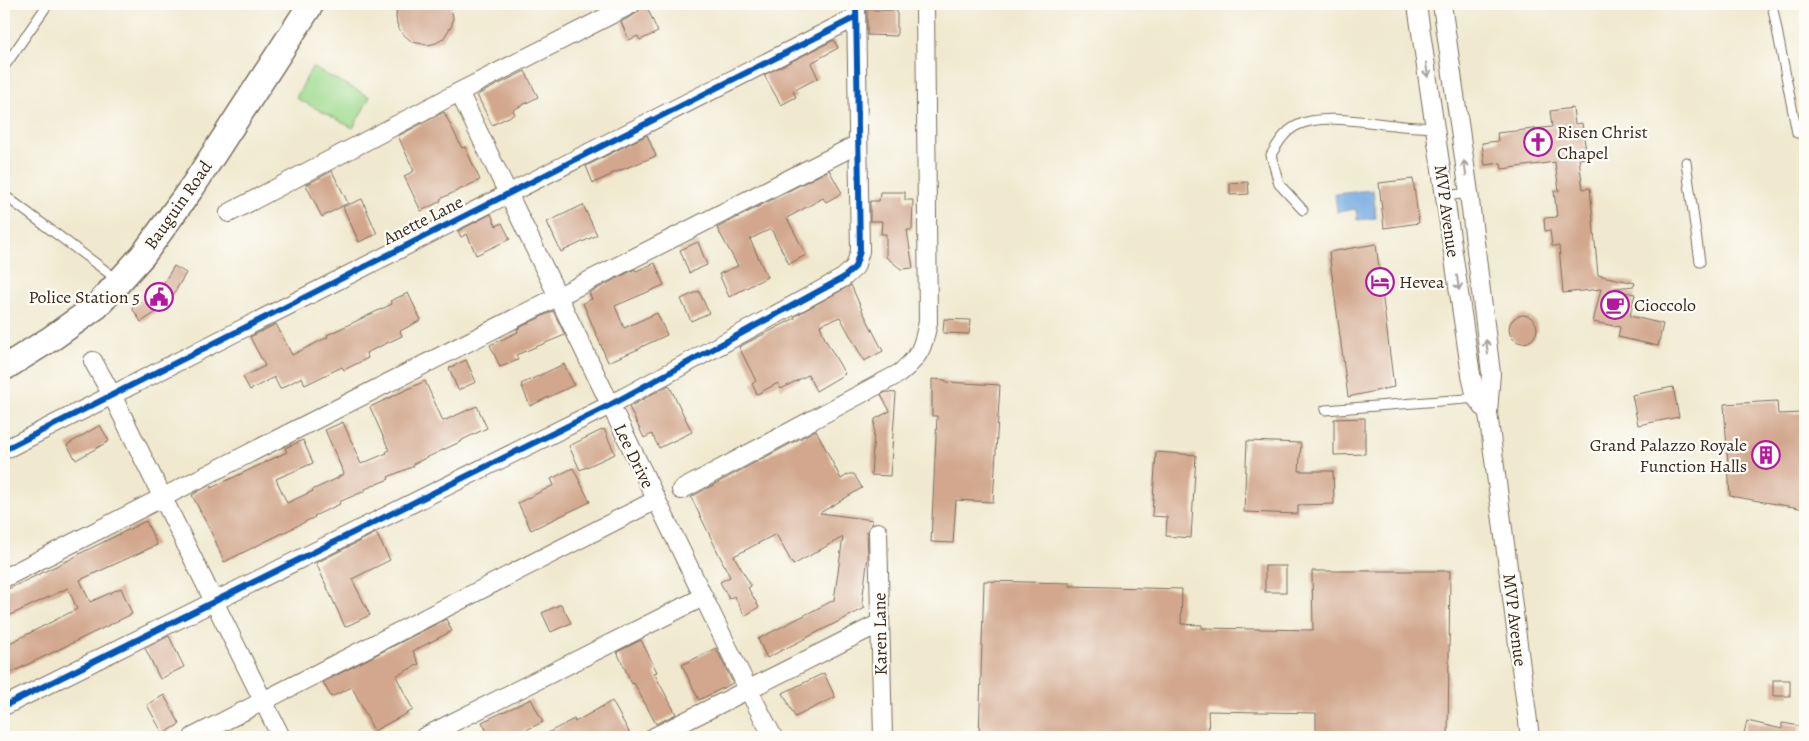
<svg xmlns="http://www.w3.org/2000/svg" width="1809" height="741" viewBox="0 0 1809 741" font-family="Alegreya,serif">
	<rect width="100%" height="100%" fill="#fdfcf7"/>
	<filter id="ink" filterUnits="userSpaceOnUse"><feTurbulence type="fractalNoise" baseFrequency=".02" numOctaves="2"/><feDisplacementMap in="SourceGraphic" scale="10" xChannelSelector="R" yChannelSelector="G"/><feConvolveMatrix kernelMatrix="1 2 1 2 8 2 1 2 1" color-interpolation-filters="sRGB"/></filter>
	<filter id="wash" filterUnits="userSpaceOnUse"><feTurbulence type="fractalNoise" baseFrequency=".0096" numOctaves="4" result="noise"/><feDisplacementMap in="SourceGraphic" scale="20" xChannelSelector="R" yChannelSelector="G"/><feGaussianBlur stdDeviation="1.12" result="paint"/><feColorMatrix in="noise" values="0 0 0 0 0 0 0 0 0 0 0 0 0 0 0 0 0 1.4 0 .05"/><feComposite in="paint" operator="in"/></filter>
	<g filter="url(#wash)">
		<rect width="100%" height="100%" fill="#f0e9cf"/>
		<path fill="#9eda8e" stroke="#6c8256" d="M312,67l58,30 -17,31 -57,-30z"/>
		<path fill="#74a9e2" stroke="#586a80" d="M1373,190l3,28 -19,2 -1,-11 -19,3 -2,-18z"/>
		<g id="blocks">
			<g fill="#d2a78d">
				<path d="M397,4h53l3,13 -1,8 -9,14 -7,4 -8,2 -16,-3 -12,-11 -3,-7 -1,-7z"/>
				<path d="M646,5l12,27 -18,8 -2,-4 -9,4 -8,-18 16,-9 5,-7z"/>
				<path d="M867,10h30v26l-30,-1z"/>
				<path d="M834,40l4,8 -27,15 7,15 -25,13 3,6 -15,8 -17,-30z"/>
				<path d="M525,71l13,26 -25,13 2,4 -23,11 -15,-30z"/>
				<path d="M1573,108l2,16 7,-1 5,35 -8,1 4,30 7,-1 8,87 37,8 -1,3 -19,2 -1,2 21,4 -5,22 33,8 -5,22 -40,-9 2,-10 -27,-5 8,-33 -38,4 -4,-47h-7l-2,-16 -5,1 -1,-13 13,-1 -3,-26h5l-4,-29 -53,7 -1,-6 -16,2 -3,-22 16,-2 -1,-8 55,-6 -2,-16z"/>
				<path d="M444,112l18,36 3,-1 15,33 -40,19 1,2 -20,10 -17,-35 10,-5 -16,-35z"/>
				<path d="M647,135l9,21 -45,18v1l-18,8 -7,-17z"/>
				<path d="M829,170l13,23 -16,9 -3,-4 -36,20 19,37 -17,9 -18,-35 -21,10 17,38 -38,20 -10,-23 19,-8 -21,-38z"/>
				<path d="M332,171l16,32 -26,14 -16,-32z"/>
				<path d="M1413,179l6,44 -35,5 -5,-45z"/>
				<path d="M1248,182l1,12 -19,1v-12z"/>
				<path d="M880,192h25v8h8l-1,30h-5l6,38 -12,1 -15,-12v-23h-5l1,-13h-12v-20h9z"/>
				<path d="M362,199l15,35 -18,8 -16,-35z"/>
				<path d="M583,205l14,30 -36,17 -14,-30z"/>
				<path d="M491,214l5,12 6,-3 8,16 -34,16 -9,-21 -6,3 -3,-6z"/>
				<path d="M698,242l9,23 -18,8 -9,-23z"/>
				<path d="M1376,244l18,143 -46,10 -19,-145z"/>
				<path d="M655,263l9,22 -49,21 9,22 33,-15 10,22 -26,12v1l-33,14 -25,-59 9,-4 -3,-6 46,-24 1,2z"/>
				<path d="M174,266l12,7 -19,32 -26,17 -9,-14 12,-8 5,-9 5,2 6,-11 3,2z"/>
				<path d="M851,285l12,27 20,39 -19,10 -24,-44 -20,8 5,14 20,35 -29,17 -8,-16 -27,14 -3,-6 -21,11 -5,-10 4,-3 -17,-34 56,-29v-2z"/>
				<path d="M699,291l10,22 -18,8 -10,-22z"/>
				<path d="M408,293l13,27 -21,11 2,5 -36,17 2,5 -24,12 -2,-3 -37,18 -3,-8 -22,12 -6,-12 -24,13 -7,-13 22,-11 -15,-29 26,-13 16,31 36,-18 -1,-2 65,-31 -2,-3z"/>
				<path d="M553,311l12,24 -49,20 2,5 -18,7 -10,-22 28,-13 -1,-3z"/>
				<circle cx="1523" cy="329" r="14"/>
				<path d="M944,319l26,1 -1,14 -26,-1z"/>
				<path d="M466,360l10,22 -18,8 -9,-22z"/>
				<path d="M564,364l10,21 -44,21 -9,-22z"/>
				<path d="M932,379l14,1v2l54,3 -7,117 -37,-2 -3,43 -22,-1 6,-126h-5z"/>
				<path d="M425,381l18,40 34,-15 10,22 -25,12v1l-49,23 1,2 -26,11 1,2 -24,10v2l-26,11 1,2 -26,12 1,1 -91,45 -9,-22 -23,-45 18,-10 1,3 76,-36 -2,-4 18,-8 10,23 -37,16 11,24 26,-12 -1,-1 26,-12v-1l6,-3 -19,-44 18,-8 18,42 26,-11 -1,-1 3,-2 -19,-43z"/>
				<path d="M669,385l23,47 -33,16 -7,-14 -8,4 -15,-31z"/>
				<path d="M1673,387l6,30 -41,8 -6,-30z"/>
				<path d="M886,392l10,1 -6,83 -19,-1 4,-56 15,-8 -9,-16z"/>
				<path d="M1777,401l1,13 27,-1v96l-75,-13 -6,-92z"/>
				<path d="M1365,418v36l-31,1v-36z"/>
				<path d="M100,425l9,16 -33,19 -9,-15z"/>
				<path d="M604,429l11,25 -35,16 -11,-24z"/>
				<path d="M816,430l25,49 8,-5h5l8,14 -42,25 53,7 -6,12 1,24 -6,46 3,6 -98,50 -9,-19 76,-39 9,-63 -50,28 -17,-31 -42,22 17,30 -3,2 11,19 -14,9 -11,-20 -5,3 -9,-17 10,-5 -39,-80z"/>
				<path d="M1247,441l54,2 -2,28h34l1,33 -36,1v9l-54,-2z"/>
				<path d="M1156,452l40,3 -5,83 -25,-2 1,-19 -15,-1z"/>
				<path d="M573,468l17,34 -59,28 -13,-27 36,-18 -3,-6z"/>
				<path d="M146,521l11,24 -77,35 10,22 31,-14 11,26 -128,62v-30l73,-37 -9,-21 -64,30v-27l75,-36v-1z"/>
				<path d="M376,533l14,27 -38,19 18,36 -25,12 -29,-64z"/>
				<rect x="1265" y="566" width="21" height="26"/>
				<path d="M1312,571h138l-2,166h-132v-24l-108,-2 1,26h-230l5,-156 86,2v3l112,3 -1,35 21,1v3l111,2z"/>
				<path d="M561,604l10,19 -20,9 -9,-19z"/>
				<path d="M446,619l6,12 -39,20 6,13 -23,12 17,34 -39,21 -22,-44 -21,10 -8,-15z"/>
				<path d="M169,636l15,31 -24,12 -15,-31z"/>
				<path d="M641,640l16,32 -3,1 22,41 -20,10 -22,-41 -2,1 -15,-32z"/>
				<path d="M716,648l17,35 -34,17 -17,-35z"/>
				<path d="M824,673l11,24 -40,20 -12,-24z"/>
				<rect x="1773" y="680" width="17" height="16"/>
				<path d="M164,695l16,29 -17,10 -16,-29z"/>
				<path d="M531,699l12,23 -32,15h-21l-8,-15z"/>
				<path d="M612,701l17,31 -9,5h-80l34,-18 1,3z"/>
				<path d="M1747,721l35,8v-6l18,3 -2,11h-55z"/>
			</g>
		</g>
	</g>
	<g filter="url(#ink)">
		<use href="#blocks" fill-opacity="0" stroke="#7a6d5c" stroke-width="1"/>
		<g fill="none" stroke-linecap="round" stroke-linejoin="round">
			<defs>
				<g id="lane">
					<path d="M1772,4l25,129"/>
					<path d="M4,67l44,-63"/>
					<path d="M1686,162l14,100"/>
					<path d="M4,195l114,85"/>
					<path d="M1445,196l24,-3"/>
					<path d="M1303,210l-24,-26 -8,-29c7,-12 14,-24 27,-30 25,-12 70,-2 96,0 14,2 28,2 42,3"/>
					<path d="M1325,410l153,-12"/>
				</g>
				<g id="street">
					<path d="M1442,4l27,189 22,180 -3,40 42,324"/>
					<path d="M1417,5l54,370 5,23 12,15"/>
					<path d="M459,92l289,597 25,48"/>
					<path d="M229,213l230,-121 173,-88"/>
					<path d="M93,361l19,34 169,342"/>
					<path d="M4,450l852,-433"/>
					<path d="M681,490l219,-117c20,-17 23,-25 28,-51l-3,-318"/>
					<path d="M878,532l5,205"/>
					<path d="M4,578l854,-434"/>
					<path d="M4,706l606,-301 233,-127 12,-11 5,-16 -4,-247"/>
					<path d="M193,737l463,-237"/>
					<path d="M424,737l279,-140"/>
					<path d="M654,737l226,-114"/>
				</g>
				<path id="secondary" d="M4,368l48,-30 45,-32 46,-51 50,-69 118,-182"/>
			</defs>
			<use href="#lane" stroke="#7a6d5c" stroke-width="11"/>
			<use href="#street" stroke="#7a6d5c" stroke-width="20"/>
			<use href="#secondary" stroke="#7a6d5c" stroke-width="28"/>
			<use href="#lane" stroke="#fff" stroke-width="9"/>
			<use href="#street" stroke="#fff" stroke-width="18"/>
			<use href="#secondary" stroke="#fff" stroke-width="25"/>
			<defs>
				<g id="cycleway">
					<path d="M4,450l852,-433"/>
					<path d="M4,706l606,-301 233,-127 12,-11 5,-16 -4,-247"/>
				</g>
			</defs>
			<use href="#cycleway" stroke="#fdfcf7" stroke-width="9"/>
			<use href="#cycleway" stroke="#0057b8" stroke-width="6"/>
		</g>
		<defs><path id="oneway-shaft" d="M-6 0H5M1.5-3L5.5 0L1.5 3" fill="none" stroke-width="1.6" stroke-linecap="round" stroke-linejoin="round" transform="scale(1.25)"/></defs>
		<g stroke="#a79f9a">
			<use href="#oneway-shaft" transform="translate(1427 70) rotate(82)"/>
			<use href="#oneway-shaft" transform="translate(1465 168) rotate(-99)"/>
			<use href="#oneway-shaft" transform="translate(1458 283) rotate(82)"/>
			<use href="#oneway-shaft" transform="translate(1487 347) rotate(-97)"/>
		</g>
	</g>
	<defs>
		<symbol id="church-ring" viewBox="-11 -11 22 22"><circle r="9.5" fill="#fdfcf7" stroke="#b5179e" stroke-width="1.5"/><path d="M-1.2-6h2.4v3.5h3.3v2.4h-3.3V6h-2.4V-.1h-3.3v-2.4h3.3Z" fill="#b5179e"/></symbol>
		<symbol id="hotel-ring" viewBox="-11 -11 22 22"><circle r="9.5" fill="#fdfcf7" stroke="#b5179e" stroke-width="1.5"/><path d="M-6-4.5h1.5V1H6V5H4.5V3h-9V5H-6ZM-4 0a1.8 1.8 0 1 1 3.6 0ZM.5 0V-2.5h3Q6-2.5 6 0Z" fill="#b5179e"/></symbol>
		<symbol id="civic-ring" viewBox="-11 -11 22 22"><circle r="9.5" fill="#fdfcf7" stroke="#b5179e" stroke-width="1.5"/><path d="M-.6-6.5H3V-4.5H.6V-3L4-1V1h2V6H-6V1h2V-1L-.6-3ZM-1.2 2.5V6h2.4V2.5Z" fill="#b5179e"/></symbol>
		<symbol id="cafe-ring" viewBox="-11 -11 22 22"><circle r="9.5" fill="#fdfcf7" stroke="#b5179e" stroke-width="1.5"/><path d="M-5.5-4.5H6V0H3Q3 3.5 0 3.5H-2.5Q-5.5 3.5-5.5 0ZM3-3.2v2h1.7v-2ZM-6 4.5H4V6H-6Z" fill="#b5179e"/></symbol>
		<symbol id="building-ring" viewBox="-11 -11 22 22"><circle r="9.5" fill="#fdfcf7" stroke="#b5179e" stroke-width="1.5"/><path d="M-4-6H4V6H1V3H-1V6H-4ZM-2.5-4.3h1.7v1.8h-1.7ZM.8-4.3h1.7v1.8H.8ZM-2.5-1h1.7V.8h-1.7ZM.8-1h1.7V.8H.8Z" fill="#b5179e"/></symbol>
	</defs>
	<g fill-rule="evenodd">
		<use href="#church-ring" x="1522" y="126" width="32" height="32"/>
		<use href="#hotel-ring" x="1364" y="266" width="32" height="32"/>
		<use href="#civic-ring" x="143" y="281" width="32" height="32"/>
		<use href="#cafe-ring" x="1599" y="289" width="32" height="32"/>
		<use href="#building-ring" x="1750" y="439" width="32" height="32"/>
	</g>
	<g text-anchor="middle" stroke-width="4.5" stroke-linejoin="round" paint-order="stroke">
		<g font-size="18" fill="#3b2a1e" stroke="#fdfcf7" text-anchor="start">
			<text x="1557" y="138">Risen Christ<tspan x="1557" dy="21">Chapel</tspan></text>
			<text x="1399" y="288">Hevea</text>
			<text x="140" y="303" text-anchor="end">Police Station 5</text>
			<text x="1634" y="311">Cioccolo</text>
			<text x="1747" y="451" text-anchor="end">Grand Palazzo Royale<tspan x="1747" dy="21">Function Halls</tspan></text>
		</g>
		<g font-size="18" fill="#3b2a1e" stroke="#fdfcf7">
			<text transform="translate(178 205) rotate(-55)" y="6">Bauguin Road</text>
			<text transform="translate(1447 211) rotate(82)" y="6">MVP Avenue</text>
			<text transform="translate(423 220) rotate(-27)" y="6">Anette Lane</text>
			<text transform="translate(634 456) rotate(64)" y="6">Lee Drive</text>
			<text transform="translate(1515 620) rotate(83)" y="6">MVP Avenue</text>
			<text transform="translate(880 634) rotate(-91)" y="6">Karen Lane</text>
		</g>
	</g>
	<rect width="1809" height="741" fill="none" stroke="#fdfcf7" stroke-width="20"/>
</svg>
